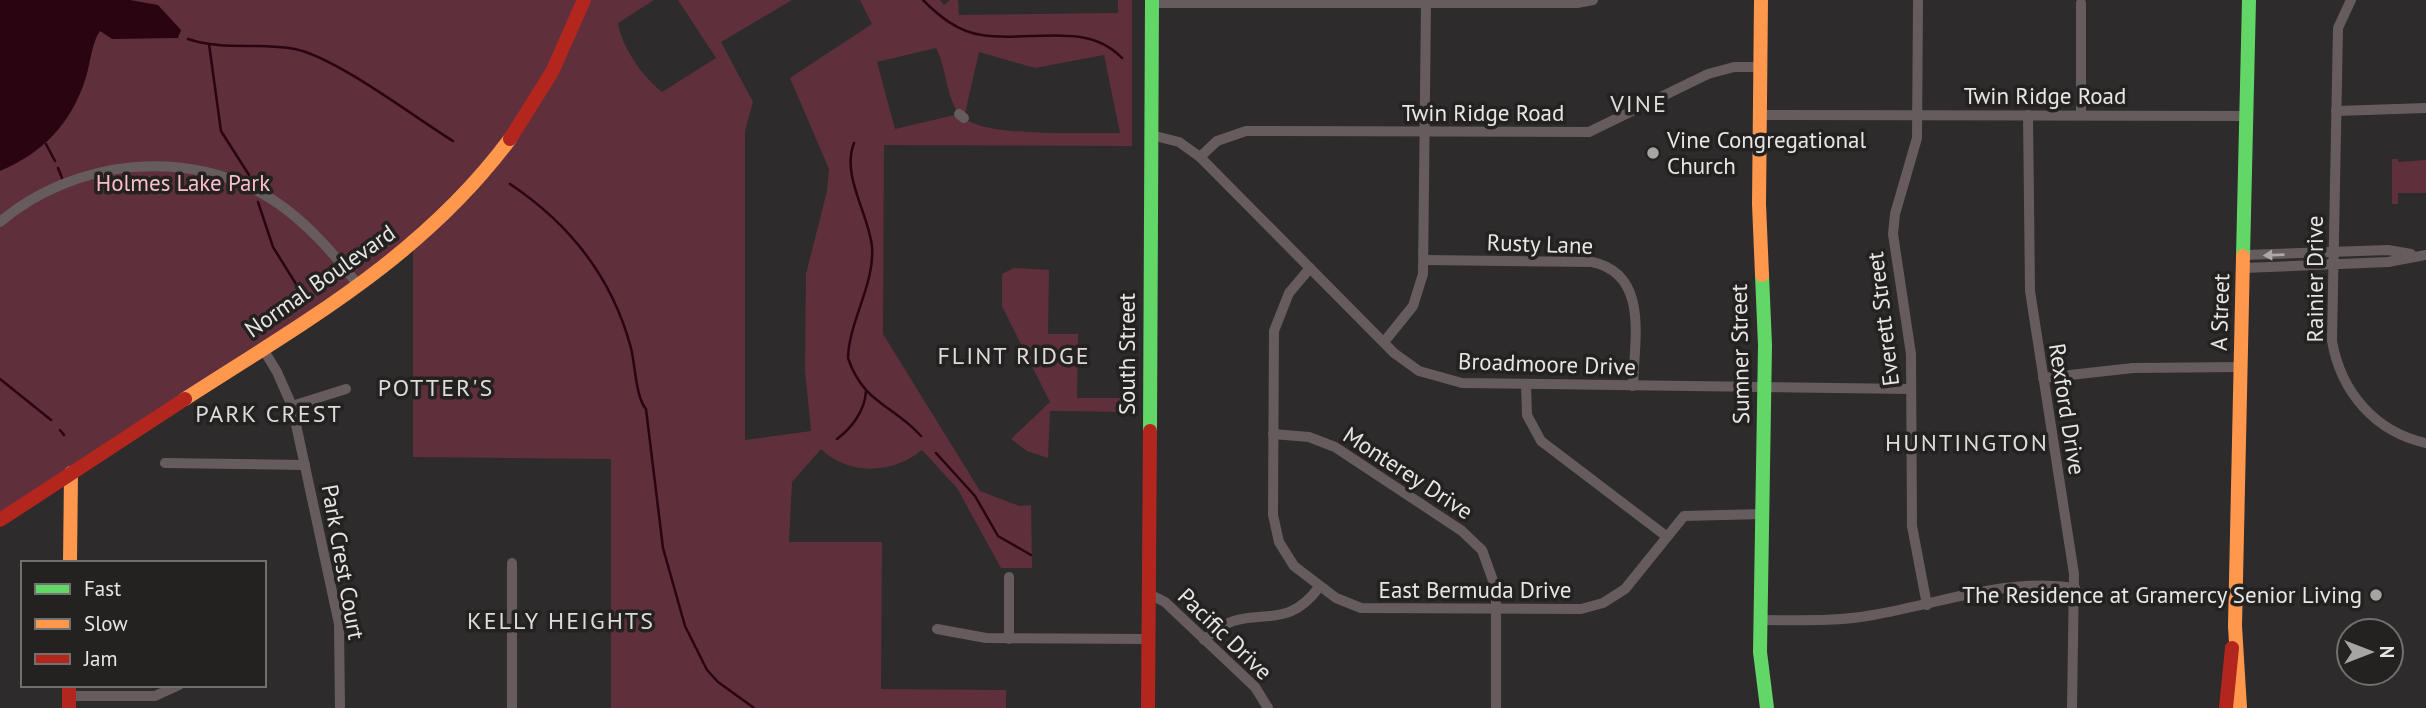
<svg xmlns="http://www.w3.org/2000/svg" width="2426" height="708" viewBox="0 0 2426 708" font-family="'PT Sans',sans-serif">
	<rect width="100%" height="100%" fill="#2d2b2c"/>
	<g fill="#5f303c" fill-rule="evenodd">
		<path d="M0,0h654l-36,23c4,25 25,54 44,69l54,-34 -38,-58h114l-71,42 32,60 -8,29v309l66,-9 -6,-61 1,-96 21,-83 2,-22 -39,-91 82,-54 -12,-24h80l4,5 6,-5h8l1,15 159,-2v-13h14v146l-248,-1 -1,189 97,157 39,15 12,-1 1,63h-31l-44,-80 -35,-38c-29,24 -73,26 -101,-1l-29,33 -3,60h93l-1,147 125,1v18h-395v-249l-198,-2v-211l-413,274zM936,48c11,21 9,45 23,66l-64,15 -18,-67zM979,52l56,16 69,-13 16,78c-34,-1 -132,5 -156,-15z"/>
		<path d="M2392,159h6v3l28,-2v33h-28v11h-6z"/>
		<path d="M1014,268l35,2 -1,64h30l-1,64h57l-1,14 -83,-1 -2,47 -21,-7 -16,-12 39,-37 -48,-96v-32z"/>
	</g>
	<path fill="#2a0411" d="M0,0h130l28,5 23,25 -3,8 -66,1 -12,-8c-8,11 -10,33 -14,46 -14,46 -43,76 -86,94z"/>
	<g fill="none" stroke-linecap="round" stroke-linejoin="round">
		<g stroke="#2a0411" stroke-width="2.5">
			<path d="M923,0c16,16 35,32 59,35 46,8 104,-15 140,23"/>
			<path d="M188,39c35,12 72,3 107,10 42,9 119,68 158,92"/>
			<path d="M209,44l12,87 28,44"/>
			<path d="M854,143c-13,33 15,71 18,104 3,37 -23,74 -24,111 15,45 45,47 73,78"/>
			<path d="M46,144l9,17"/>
			<path d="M58,168l4,10"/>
			<path d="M510,184c60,40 102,93 121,164 4,16 5,50 15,61l17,139 22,78 22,44 11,12 36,26"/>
			<path d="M258,202l15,45 23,37"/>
			<path d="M0,379l51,41"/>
			<path d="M60,430l4,5"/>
			<path d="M837,439c15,-11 28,-29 29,-48"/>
			<path d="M936,453l39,43 23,40 33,19"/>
		</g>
		<g stroke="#665c5e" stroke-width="10">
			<path d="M2351,0l-13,28 -6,313c9,51 43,91 94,102"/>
			<path d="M1918,1l-1,137 -22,76 -2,20 18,120 1,172 15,79"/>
			<path d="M1152,3h425l16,-3"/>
			<path d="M2336,111l90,-3"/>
			<path d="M959,114l5,4"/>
			<path d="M1760,115l487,1"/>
			<path d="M2028,115l2,176 44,283 -2,134"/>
			<path d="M2081,115v-112"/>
			<path d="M1151,135l28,7 21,15 194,196 25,18 43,12 449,6"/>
			<path d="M1200,157l17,-16 29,-10 343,1 119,-58 26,-7h26"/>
			<path d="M0,222c74,-63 190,-76 273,-22 34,22 62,55 86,86"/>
			<path d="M2244,255l144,-5 23,4"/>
			<path d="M1424,260l168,2c58,12 42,80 41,124"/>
			<path d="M1310,268l-21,25 -15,38 -1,184 6,27 15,24 42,32 25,10 220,1 22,-6 22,-14 59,-73 79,-2"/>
			<path d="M2244,268l144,-6 38,-7"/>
			<path d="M1384,342l29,-36 10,-32 3,-271"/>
			<path d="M263,349l14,23 15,34 47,218 1,84"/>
			<path d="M2043,378l90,-10 108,-1"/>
			<path d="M1526,384l1,31 14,26 125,95"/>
			<path d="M292,406l54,-17"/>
			<path d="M1273,434l36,3 26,10 127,84 20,19 14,39v119"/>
			<path d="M165,463l140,2"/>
			<path d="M512,563v145"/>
			<path d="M1009,577v62"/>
			<path d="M1149,594l16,8 90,85 13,21"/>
			<path d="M1760,620c38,0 76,2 113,-5 65,-11 136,-38 202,-27"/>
			<path d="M937,629l49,9 163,1"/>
			<path d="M1204,640c43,-44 78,-1 115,-53"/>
			<path d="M69,696h86l24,-11"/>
		</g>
		<g stroke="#63d668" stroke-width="14">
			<path d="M2243,256l6,-256"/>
			<path d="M1762,275l3,70 -5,307 7,56"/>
			<path d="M1150,431l2,-431"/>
		</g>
		<g stroke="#ff974d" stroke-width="14">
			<path d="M1761,0l-2,204 3,71"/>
			<path d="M185,399c121,-78 238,-143 325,-260"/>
			<path d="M70,563l1,-90"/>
			<path d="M2240,708l-5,-82 8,-370"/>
		</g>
		<g stroke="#b3261e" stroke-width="14">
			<path d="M510,139l42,-67 32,-72"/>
			<path d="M0,520l185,-121"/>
			<path d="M69,685v23"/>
			<path d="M1148,708l2,-277"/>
			<path d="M2226,708l6,-60"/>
		</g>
	</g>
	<defs><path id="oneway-solid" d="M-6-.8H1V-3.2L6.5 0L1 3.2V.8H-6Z" transform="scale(1.75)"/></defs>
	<use fill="#aea7a8" href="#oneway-solid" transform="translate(2274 255) rotate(178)"/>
	<g fill="#a7a4a4" stroke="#242121" stroke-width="2.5">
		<circle cx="1653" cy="153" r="7"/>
		<circle cx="2376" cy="595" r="7"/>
	</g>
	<g text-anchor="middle" stroke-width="7" stroke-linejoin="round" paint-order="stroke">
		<g font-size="23" fill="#e8e5e5" stroke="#242121">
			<text x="2045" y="104">Twin Ridge Road</text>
			<text x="1483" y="121">Twin Ridge Road</text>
			<text transform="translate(1540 244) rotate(2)" y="8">Rusty Lane</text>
			<text transform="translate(2315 279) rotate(-90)" y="8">Rainier Drive</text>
			<text transform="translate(320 281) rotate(-35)" y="8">Normal Boulevard</text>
			<text transform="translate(2220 312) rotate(-88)" y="8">A Street</text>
			<text transform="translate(1883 319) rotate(-97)" y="8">Everett Street</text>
			<text transform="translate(1127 354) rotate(-90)" y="8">South Street</text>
			<text transform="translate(1740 354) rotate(-91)" y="8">Sumner Street</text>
			<text transform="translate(1547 364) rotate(2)" y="8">Broadmoore Drive</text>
			<text transform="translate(2067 409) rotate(81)" y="8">Rexford Drive</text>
			<text transform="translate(1408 473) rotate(33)" y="8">Monterey Drive</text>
			<text transform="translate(343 562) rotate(80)" y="8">Park Crest Court</text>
			<text x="1475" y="598">East Bermuda Drive</text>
			<text transform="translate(1225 634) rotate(44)" y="8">Pacific Drive</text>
		</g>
		<g font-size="23" fill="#e8e5e5" stroke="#242121" text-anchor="start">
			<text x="1667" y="148">Vine Congregational<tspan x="1667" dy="26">Church</tspan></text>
			<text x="2362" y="603" text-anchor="end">The Residence at Gramercy Senior Living</text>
		</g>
		<g font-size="23" fill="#fbbeca" stroke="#242121">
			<text x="183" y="191">Holmes Lake Park</text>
		</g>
		<g font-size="24" letter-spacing="2" fill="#dfdadb" stroke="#242121">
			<text x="1639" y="112">VINE</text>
			<text x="1014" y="364">FLINT RIDGE</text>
			<text x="436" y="396">POTTER'S</text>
			<text x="269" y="422">PARK CREST</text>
			<text x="1967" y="451">HUNTINGTON</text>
			<text x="561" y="629">KELLY HEIGHTS</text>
		</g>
	</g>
	<rect x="21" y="561" width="245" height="126" fill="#242121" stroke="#726f6f" stroke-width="2"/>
	<rect x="35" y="584" width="35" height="10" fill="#63d668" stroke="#726f6f" stroke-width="2"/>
	<text x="84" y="596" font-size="21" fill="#e8e5e5">Fast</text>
	<rect x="35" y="619" width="35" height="10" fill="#ff974d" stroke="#726f6f" stroke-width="2"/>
	<text x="84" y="631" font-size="21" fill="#e8e5e5">Slow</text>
	<rect x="35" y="654" width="35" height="10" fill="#b3261e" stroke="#726f6f" stroke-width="2"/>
	<text x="84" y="666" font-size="21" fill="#e8e5e5">Jam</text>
	<g transform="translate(2370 652) rotate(90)"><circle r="33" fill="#242121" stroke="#726f6f" stroke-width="2"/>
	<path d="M0-5L12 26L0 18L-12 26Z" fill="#a7a4a4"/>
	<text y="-10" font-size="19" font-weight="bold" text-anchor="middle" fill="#e8e5e5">N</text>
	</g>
</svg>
